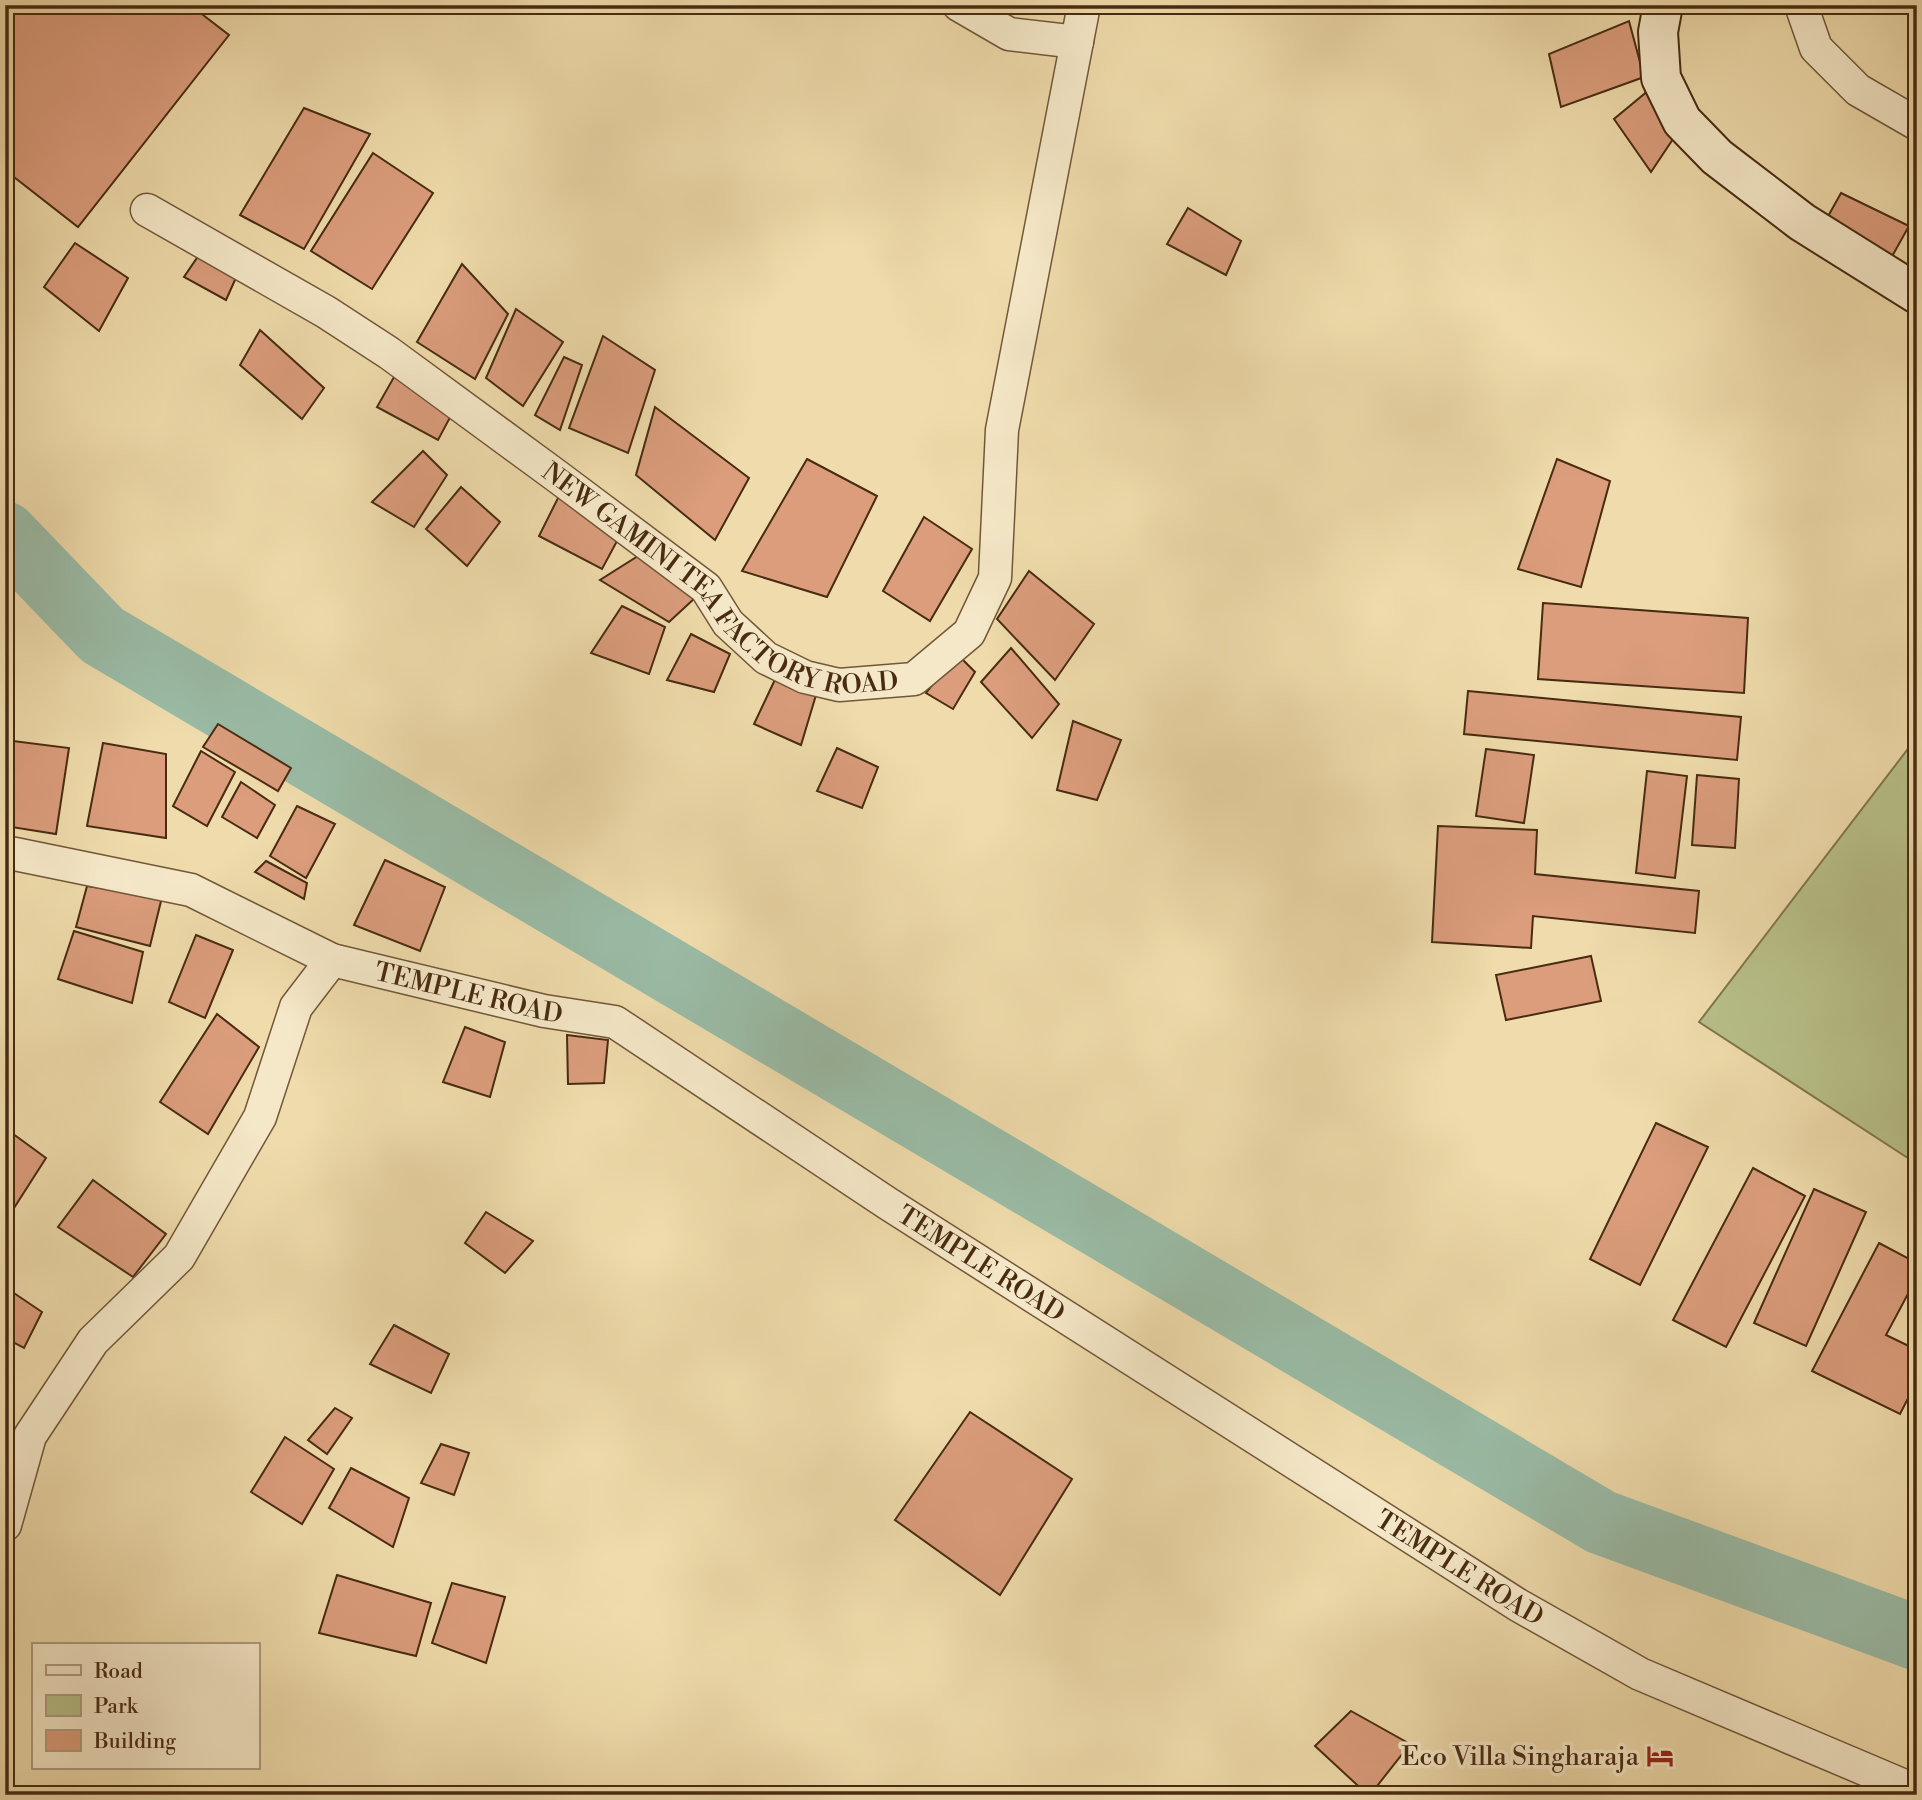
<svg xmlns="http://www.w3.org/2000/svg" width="1922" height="1800" viewBox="0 0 1922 1800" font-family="'Libre Bodoni',serif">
	<rect width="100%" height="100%" fill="#efdbab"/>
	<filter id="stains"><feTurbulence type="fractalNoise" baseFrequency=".00286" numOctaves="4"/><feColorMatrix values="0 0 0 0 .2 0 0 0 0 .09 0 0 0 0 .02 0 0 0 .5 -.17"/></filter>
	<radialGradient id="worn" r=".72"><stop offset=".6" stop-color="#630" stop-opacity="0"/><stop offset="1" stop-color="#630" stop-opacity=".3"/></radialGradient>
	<path fill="#b8c089" stroke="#80764d" stroke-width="2" d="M1917,737v427l-218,-142z"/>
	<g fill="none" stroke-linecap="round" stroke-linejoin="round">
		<path stroke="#9abba6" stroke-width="65" d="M5,534l97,101 1499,887 316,116"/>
	</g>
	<g fill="#db9d7c" stroke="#482b11" stroke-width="2">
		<path d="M5,5h185l39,30 -151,192 -73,-57z"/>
		<path d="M1629,21l15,56 -83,30 -12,-53z"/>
		<path d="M1649,90l30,40 -28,42 -37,-53z"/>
		<path d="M304,108l66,26 -66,115 -64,-34z"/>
		<path d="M373,153l60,40 -61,96 -61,-38z"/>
		<path d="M1841,193l68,33 -19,34 -64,-40z"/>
		<path d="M1188,208l53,33 -15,34 -59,-31z"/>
		<path d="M75,243l53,35 -29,53 -55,-44z"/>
		<path d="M201,252l38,19 -13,29 -42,-23z"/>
		<path d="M462,264l46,50 -33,65 -58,-37z"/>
		<path d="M516,309l47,33 -40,64 -37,-28z"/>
		<path d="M260,330l64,58 -22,31 -62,-54z"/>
		<path d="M603,336l52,34 -27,83 -59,-25z"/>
		<path d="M564,357l18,8 -22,65 -25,-15z"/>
		<path d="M394,377l60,33 -16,30 -61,-33z"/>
		<path d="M655,407l94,71 -34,62 -79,-65z"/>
		<path d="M423,451l24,24 -33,52 -42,-25z"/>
		<path d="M807,459l70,37 -50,101 -85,-26z"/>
		<path d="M1557,459l53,22 -29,106 -63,-18z"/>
		<path d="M461,487l39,35 -33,44 -41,-37z"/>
		<path d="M559,496l64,34 -21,39 -63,-33z"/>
		<path d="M924,517l48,32 -42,72 -47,-30z"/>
		<path d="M646,551l50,46 -27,25 -69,-42z"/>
		<path d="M1029,571l65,53 -39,56 -58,-61z"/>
		<path d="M1543,603l205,15 -4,75 -206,-14z"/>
		<path d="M622,606l43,21 -16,47 -58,-21z"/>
		<path d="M691,634l39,20 -16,38 -47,-12z"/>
		<path d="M1011,648l48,56 -27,34 -51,-56z"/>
		<path d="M957,654l18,18 -22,37 -27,-16z"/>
		<path d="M779,671l37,24 -15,50 -47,-21z"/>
		<path d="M1468,691l273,26 -4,43 -273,-26z"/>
		<path d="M1073,721l48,19 -24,60 -40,-10z"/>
		<path d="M218,724l73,44 -13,23 -75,-44z"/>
		<path d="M5,740l64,8 -13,86 -51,-8z"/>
		<path d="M103,743l63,11v84l-79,-12z"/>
		<path d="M837,748l41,19 -16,41 -45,-17z"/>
		<path d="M1486,749l48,6 -10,68 -48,-7z"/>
		<path d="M201,751l34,21 -28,54 -34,-20z"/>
		<path d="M1647,771l40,5 -12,102 -39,-5z"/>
		<path d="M1697,775l42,4 -4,69 -43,-3z"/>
		<path d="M241,782l34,23 -18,33 -35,-21z"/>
		<path d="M297,806l38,18 -29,54 -36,-22z"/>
		<path d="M1438,826l99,4 -2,44 164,17 -4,42 -162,-17 -2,32 -99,-6z"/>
		<path d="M385,860l60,27 -25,64 -66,-26z"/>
		<path d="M266,861l41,22 -3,16 -49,-27z"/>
		<path d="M87,886l75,11 -12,49 -74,-19z"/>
		<path d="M74,931l69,21 -11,51 -74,-24z"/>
		<path d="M196,935l37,15 -28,68 -36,-16z"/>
		<path d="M1591,956l10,45 -95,19 -10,-45z"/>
		<path d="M217,1014l42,33 -51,87 -48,-32z"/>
		<path d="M465,1027l40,15 -15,55 -47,-15z"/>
		<path d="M567,1035l41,5 -4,43 -36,1z"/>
		<path d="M1656,1123l52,24 -68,138 -50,-26z"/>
		<path d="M5,1128l41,30 -41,64z"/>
		<path d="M1753,1168l52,28 -79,151 -53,-27z"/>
		<path d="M93,1180l73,54 -33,43 -75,-50z"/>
		<path d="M1814,1189l52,23 -60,134 -52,-23z"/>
		<path d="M486,1212l47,29 -28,32 -40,-30z"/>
		<path d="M1879,1243l38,20v14l-31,58 31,15v31l-17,33 -88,-43z"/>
		<path d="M5,1287l37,25 -18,36 -19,-10z"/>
		<path d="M394,1325l55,29 -18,39 -61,-29z"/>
		<path d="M335,1408l17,10 -25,36 -19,-14z"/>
		<path d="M970,1412l102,67 -72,116 -105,-75z"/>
		<path d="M285,1437l49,32 -32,55 -51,-32z"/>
		<path d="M441,1444l28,9 -15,42 -33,-12z"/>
		<path d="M351,1468l58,30 -16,49 -64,-39z"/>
		<path d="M337,1575l94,28 -15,53 -97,-23z"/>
		<path d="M452,1583l53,14 -19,66 -54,-20z"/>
		<path d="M1351,1711l59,33 -40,51h-2l-53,-49z"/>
	</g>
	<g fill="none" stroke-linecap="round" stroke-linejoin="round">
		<defs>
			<g id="minor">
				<path d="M959,5l50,29 68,8"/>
				<path d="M1801,5l15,43 42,42 59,34"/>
				<path id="s1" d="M147,210l179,102 63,41 169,124 148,111 22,35 38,35 39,19 34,8 75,-6 55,-46 26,-55 7,-148 82,-425"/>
				<path id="s2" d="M5,852l186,38 141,70 212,51 71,11 272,181 631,402 122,69 267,113 10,6"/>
				<path d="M5,1525l25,-89 63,-95 86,-84 81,-140 36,-110 36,-47"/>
			</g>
			<path id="secondary" d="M1663,5l-5,27 3,46 21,43 35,36 85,65 115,72"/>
		</defs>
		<use href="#minor" stroke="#725738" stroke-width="35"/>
		<use href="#secondary" stroke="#482b11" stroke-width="42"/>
		<use href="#minor" stroke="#f5e8c8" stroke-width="32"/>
		<use href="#secondary" stroke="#f5e8c8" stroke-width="38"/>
	</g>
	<defs>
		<symbol id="hotel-bare" viewBox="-9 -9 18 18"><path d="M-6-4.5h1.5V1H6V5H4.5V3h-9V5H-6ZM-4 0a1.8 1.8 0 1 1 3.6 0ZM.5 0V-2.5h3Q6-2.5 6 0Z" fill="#8f2418" stroke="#f5e8c8" stroke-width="2.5" paint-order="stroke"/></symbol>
	</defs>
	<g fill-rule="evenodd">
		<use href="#hotel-bare" x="1641" y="1737" width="38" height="38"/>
	</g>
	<g text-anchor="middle" stroke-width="7" stroke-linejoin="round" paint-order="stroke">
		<g font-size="26" fill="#482b11" stroke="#f5e8c8">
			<text dy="9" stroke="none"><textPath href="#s1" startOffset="691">NEW GAMINI TEA FACTORY ROAD</textPath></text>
			<text dy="9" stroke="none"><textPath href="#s2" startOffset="488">TEMPLE ROAD</textPath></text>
			<text dy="9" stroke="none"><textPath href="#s2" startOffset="1076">TEMPLE ROAD</textPath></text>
			<text dy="9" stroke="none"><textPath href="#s2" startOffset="1643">TEMPLE ROAD</textPath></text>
		</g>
		<g font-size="26" fill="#482b11" stroke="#f5e8c8" text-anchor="end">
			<text x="1639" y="1765">Eco Villa Singharaja</text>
		</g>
	</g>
	<rect width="1922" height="1800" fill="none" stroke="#efdbab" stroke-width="28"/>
	<rect x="7" y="7" width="1908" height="1786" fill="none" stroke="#482b11" stroke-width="3.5"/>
	<rect x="14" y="14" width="1894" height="1772" fill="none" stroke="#482b11" stroke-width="2"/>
	<rect x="32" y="1643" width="228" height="126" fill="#f5e8c8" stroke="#b09c7f" stroke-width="2"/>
	<rect x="46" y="1665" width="35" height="10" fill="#f5e8c8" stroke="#b09c7f" stroke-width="2"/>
	<text x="94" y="1678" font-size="21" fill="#482b11">Road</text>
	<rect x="46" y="1695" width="35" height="21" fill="#b8c089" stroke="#b09c7f" stroke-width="2"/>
	<text x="94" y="1713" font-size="21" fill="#482b11">Park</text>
	<rect x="46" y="1730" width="35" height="21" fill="#db9d7c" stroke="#b09c7f" stroke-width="2"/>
	<text x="94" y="1748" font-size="21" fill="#482b11">Building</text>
	<rect width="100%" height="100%" filter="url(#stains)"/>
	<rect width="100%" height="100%" fill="url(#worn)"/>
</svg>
